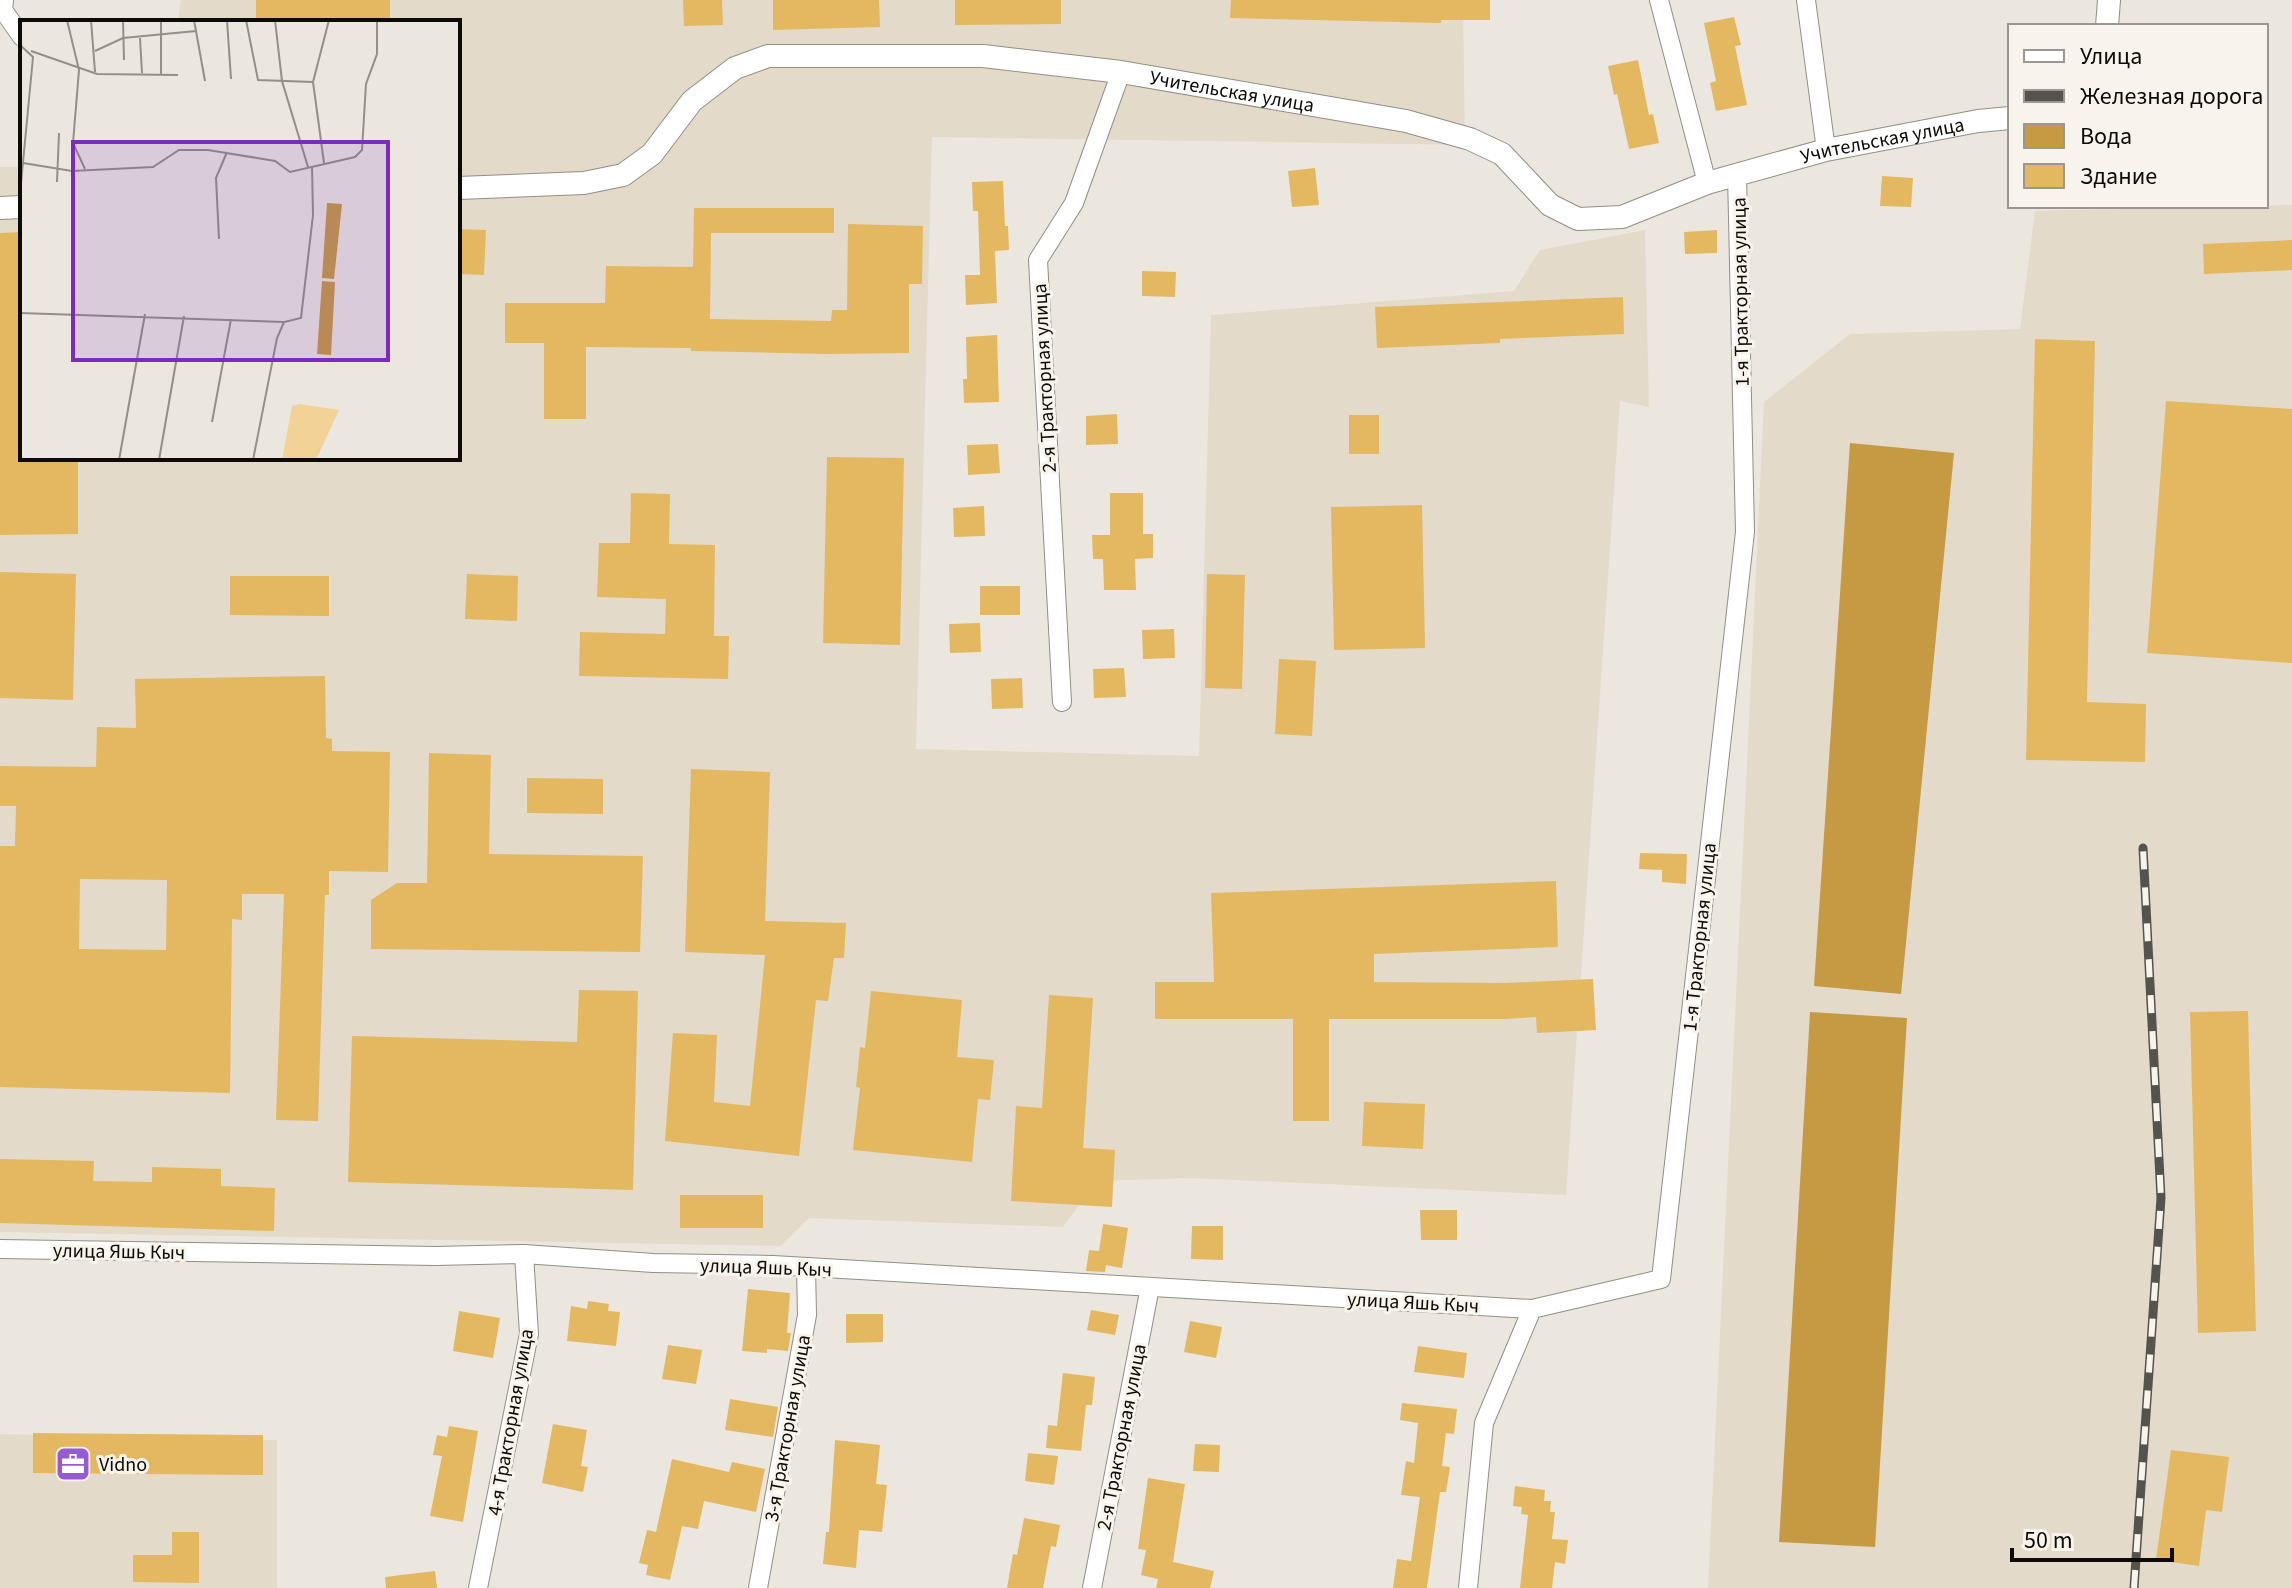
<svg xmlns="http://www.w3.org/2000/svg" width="2292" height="1588" viewBox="0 0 2292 1588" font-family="'Source Sans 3',sans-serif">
	<rect width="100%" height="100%" fill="#ece7de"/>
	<g fill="#e3daca">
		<path d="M181,0h1282l2,145 -533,-8 -16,612 283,7 12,-441 303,-24 26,-41 105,-20 4,177 -29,-6 -54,794 -374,-17 -95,3 -34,46 -254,-9 -28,28 -781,-14v-1065h22v291h436v-436h-280z"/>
		<path d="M2292,205v1383h-584l56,-1186 86,-68 170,-5 15,-118z"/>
		<path d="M0,1434l277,6v148h-277z"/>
	</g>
	<g fill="#c59a43">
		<path d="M1850,443l104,10 -53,541 -87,-8z"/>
		<path d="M1810,1012l97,6 -32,529 -96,-5z"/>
	</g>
	<g fill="#e3b861" fill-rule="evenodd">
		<rect x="256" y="0" width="134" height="22"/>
		<path d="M683,0h39l1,25 -39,1z"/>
		<path d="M773,0h106l1,27 -107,3z"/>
		<path d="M955,0h106v24l-106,1z"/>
		<path d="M1231,0h259v20h-49v3l-211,-5z"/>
		<path d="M1734,17l7,28 -6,1 12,59 -31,6 -6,-28 6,-2 -12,-58z"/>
		<path d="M1638,60l11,55 4,-1 6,29 -30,6 -12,-55 -3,1 -6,-29z"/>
		<path d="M1315,168l4,37 -27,2 -4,-36z"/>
		<path d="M1882,176l31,2 -2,29 -31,-1z"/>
		<path d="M1003,181l2,45h3l1,24 -14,1 2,52 -31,2 -1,-30h15l-2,-64h-5l-1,-29z"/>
		<path d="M694,208h140v25h-123l-1,86 121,2 1,-11h15l1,-86 75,2 -1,58h-13v69l-83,1 -135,-3v-3l-105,-1v72h-42v-76h-39v-40h100l1,-37 87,1z"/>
		<path d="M458,229l28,1 -2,45 -26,-1z"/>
		<path d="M1717,230v23l-32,1 -1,-22z"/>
		<path d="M22,232v226h56v76l-78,1v-302z"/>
		<path d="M2292,240v30l-88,4 -1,-30z"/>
		<path d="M1142,271l34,1 -1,25 -33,-1z"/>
		<path d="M1623,297l1,37 -124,5v4l-123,5 -2,-41z"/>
		<path d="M997,335l2,67 -35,1 -1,-24h4l-1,-42z"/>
		<path d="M2035,339l60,2 -8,361 59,2 -1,58 -119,-2z"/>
		<path d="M2166,401l126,8v254l-145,-10z"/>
		<path d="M1117,414l1,30 -32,1v-29z"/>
		<rect x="1349" y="415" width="30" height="39"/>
		<path d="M998,444l2,29 -32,2 -1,-30z"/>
		<path d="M827,457l77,1 -4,187 -77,-2z"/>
		<path d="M631,493l39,1 -1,50 46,1 -1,91h15l-1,43 -149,-3 1,-44 85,2 1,-35 -69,-2 2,-54h31z"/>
		<path d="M1110,493h33v41h10v24l-18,1 1,31h-32l-1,-31h-10l-1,-24h18z"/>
		<path d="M1422,505l3,143 -91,2 -3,-143z"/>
		<path d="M984,506l1,30 -31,1 -1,-29z"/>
		<path d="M0,572l76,2 -3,126 -73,-2z"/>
		<path d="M467,574l51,2 -1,45 -52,-2z"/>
		<path d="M1207,574l38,1 -3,114 -37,-1z"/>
		<path d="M230,576h99v40l-99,-1z"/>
		<rect x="980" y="586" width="40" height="29"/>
		<path d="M980,623l1,29 -31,1 -1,-29z"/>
		<path d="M1174,629l1,29 -32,1 -1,-29z"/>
		<path d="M1279,659l37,2 -4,75 -37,-2z"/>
		<path d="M1124,668l2,29 -32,1 -1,-29z"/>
		<path d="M325,676l1,62 6,1v12l58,1 -2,120 -59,-1v24h-4l-7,226 -42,-1 8,-226h-42v26l-10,-1 -2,174 -230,-6v-241h15l1,-40h-16v-40l96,1 1,-40 39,1 -1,-49zM80,879l87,1 -1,70 -87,-1z"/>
		<path d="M1022,678l1,30 -31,1 -1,-30z"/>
		<path d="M429,753l62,2 -2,99 154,2 -3,96 -269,-3v-49l26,-17h30z"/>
		<path d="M691,769l79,3 -5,149 81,2 -2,35h-10l-6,43 -12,-1 -17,156 -134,-15 8,-108 44,2 -3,67 36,4 15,-151 -80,-3z"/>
		<path d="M527,778l76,1v35l-76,-1z"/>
		<path d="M1640,853l47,1 -1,30 -24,-2v-12l-23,-1z"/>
		<path d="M1556,881l2,66 -184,7v28l131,1 88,-4 3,51 -59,3 -1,-16 -31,2h-176v102h-36v-102h-138v-37h59l-3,-89z"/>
		<path d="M579,990l59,1 -5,199 -285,-8 4,-146 225,6z"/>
		<path d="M871,991l91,9 -5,57 37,3 -4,40 -12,-1 -6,63 -119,-12 7,-62 -4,-1 4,-40 5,1z"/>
		<path d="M1049,995l44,3 -10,150 32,2 -3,57 -101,-6 5,-95 26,2z"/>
		<path d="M2248,1011l8,320 -58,2 -8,-321z"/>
		<path d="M1364,1102l61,2 -2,45 -61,-3z"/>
		<path d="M0,1159l94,2 -1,20 59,1v-15l69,2v17l54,2 -1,43 -274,-8z"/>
		<rect x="680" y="1195" width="83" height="33"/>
		<path d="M1420,1210h37v30h-36z"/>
		<path d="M1103,1224l25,4 -6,40 -16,-3 -1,7 -19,-1 3,-21 10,1z"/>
		<path d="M1192,1226h31v34l-32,-1z"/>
		<path d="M748,1289l42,4 -3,40h4l-3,18 -21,-2v4l-25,-2z"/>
		<path d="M588,1301l21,3 -1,7 12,1 -4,34 -49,-5 4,-35 16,3z"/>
		<path d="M1091,1310l28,5 -4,20 -28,-5z"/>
		<path d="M459,1311l41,7 -7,40 -40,-7z"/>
		<path d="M846,1314h37v28l-37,1z"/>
		<path d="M1190,1321l32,6 -6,31 -32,-6z"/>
		<path d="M668,1345l34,5 -6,34 -34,-5z"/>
		<path d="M1418,1346l49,7 -3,25 -50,-6z"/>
		<path d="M1063,1373l32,4 -3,28h-6l-5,46 -35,-3 2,-23 9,1z"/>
		<path d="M730,1399l48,8 -5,30 -48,-7z"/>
		<path d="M1402,1403l55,6 -3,25 -8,-1 -4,33 8,1 -4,25h-6l-13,96h-34l4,-29 14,2 9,-64 -19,-2 5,-34 8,2 4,-40 -18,-3z"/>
		<path d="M553,1424l34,6 -6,36 7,1 -5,25 -41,-9z"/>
		<path d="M449,1426l29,5 -15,91 -33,-6 12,-60 -9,-1 4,-20 10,2z"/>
		<path d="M33,1433l230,2v40l-230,-2z"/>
		<path d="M835,1440l45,5 -4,39 11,1 -5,47 -23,-2 -3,38 -33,-4 3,-32h3z"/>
		<path d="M1195,1444l25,1 -1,27 -26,-1z"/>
		<path d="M2171,1450l58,7 -7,55 -16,-2 -7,56 -43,-6z"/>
		<path d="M1028,1453l30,3 -4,29 -29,-4z"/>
		<path d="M672,1459l57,13 3,-10 33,7 -9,43 -52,-11 -6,28 -16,-3 -12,54 -24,-5 2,-10 -9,-2 8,-33 9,2z"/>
		<path d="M1148,1478l37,6 -12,78 41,9 -4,17h-54l2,-9 -17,-4 5,-25 -8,-1z"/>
		<path d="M1515,1486l30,4 -1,11h7l-1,11h5l-3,27 16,1 -3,24 -10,-2 -3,26h-32l8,-73 -7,-1 1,-7 -9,-1z"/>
		<path d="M1024,1518l36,7 -4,22 -5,-1 -8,42h-36l6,-34 4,1z"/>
		<path d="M172,1532h27v51l-66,-1v-27h39z"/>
		<path d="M435,1571l2,17h-51l-1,-11z"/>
	</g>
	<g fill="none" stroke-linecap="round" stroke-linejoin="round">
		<defs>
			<g id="minor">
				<path d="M4,0l-1,10 19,27"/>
				<path d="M1659,0l48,183"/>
				<path d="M1806,0l20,150"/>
				<path d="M1062,702l-24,-442 36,-57 47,-131"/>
				<path d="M0,1249l436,7 88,-2 129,9 120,2 759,44"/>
				<path d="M478,1588l51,-254 -5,-80"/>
				<path d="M758,1588l49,-273 -1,-48"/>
				<path d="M1092,1588l58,-301"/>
				<path d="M1468,1588l16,-165 48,-114 129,-30 84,-747 -8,-358"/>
			</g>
			<g id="tertiary">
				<path d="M2107,26l2,-26"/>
				<path id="s1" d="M458,188l126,-5 39,-8 29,-21 40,-53 43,-33 33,-12h215l138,16 285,49 64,18 32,15 48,51 28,14 44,-2 85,-34 119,-33 152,-29 32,-3"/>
				<path d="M0,208l22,-1"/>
			</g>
		</defs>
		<use href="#minor" stroke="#938e85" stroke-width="20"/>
		<use href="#tertiary" stroke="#938e85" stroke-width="24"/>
		<use href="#minor" stroke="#fff" stroke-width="18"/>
		<use href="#tertiary" stroke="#fff" stroke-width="22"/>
		<defs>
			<path id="rail" d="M2134,1588l27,-390 -18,-350"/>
		</defs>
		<use href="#rail" stroke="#55534e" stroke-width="9"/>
		<use href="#rail" stroke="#f9f4eb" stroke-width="6" stroke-dasharray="18" stroke-linecap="butt"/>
	</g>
	<defs>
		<symbol id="office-square" viewBox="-11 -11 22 22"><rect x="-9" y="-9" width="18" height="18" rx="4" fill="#945bd2" stroke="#f9f4eb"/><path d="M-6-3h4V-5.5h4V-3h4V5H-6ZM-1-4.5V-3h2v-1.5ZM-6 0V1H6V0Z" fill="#fff"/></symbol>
	</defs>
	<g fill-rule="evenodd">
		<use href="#office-square" x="53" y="1444" width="40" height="40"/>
	</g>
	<g text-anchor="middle" stroke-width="6" stroke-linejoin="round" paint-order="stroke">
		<g font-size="20" fill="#0d0b08" stroke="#f9f4eb">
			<text dy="7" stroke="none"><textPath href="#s1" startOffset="824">Учительская улица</textPath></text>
			<text dy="7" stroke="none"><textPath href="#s1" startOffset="1520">Учительская улица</textPath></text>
			<text transform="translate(1740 292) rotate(-91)" y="7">1-я Тракторная улица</text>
			<text transform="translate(1044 378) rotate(-93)" y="7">2-я Тракторная улица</text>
			<text transform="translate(1699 937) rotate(-84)" y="7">1-я Тракторная улица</text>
			<text transform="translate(119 1251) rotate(1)" y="7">улица Яшь Кыч</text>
			<text transform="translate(766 1267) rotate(2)" y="7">улица Яшь Кыч</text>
			<text transform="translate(1413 1302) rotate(3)" y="7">улица Яшь Кыч</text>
			<text transform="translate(510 1422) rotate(-80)" y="7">4-я Тракторная улица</text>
			<text transform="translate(787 1428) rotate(-80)" y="7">3-я Тракторная улица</text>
			<text transform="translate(1121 1437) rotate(-79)" y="7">2-я Тракторная улица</text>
		</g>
		<g font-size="20" fill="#0d0b08" stroke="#f9f4eb" text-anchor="start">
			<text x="99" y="1471">Vidno</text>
		</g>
	</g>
	<g transform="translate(20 20)">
		<rect width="440" height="440" fill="#ece7de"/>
		<path d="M280,384l39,6 -23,50h-34l10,-54z" fill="#f2d296"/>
		<path d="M307,183l15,1 -8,75 -12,-1zM302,261l13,1 -4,73 -14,-1z" fill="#c59a43"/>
		<path fill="none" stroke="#938f88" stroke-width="2" d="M47,0l12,50 -6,73 12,26M71,0l4,52M103,0l1,40M141,0v54M174,0l11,61M207,0l4,59M226,0l12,60 55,2M255,0l7,61 26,86M120,18l2,35M0,25l13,12 -13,137M11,31l66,23 81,1M75,31l28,-13 73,-7M3,143l49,8 81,-4 26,-17h29l67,11 15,11 65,-15 7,-7 4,-66 11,-30v-34M304,143l-11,-81 16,-62M37,162l2,-49M199,219l-3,-61 11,-26M0,293l264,9M192,402l19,-103M99,440l26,-146M139,440l25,-144M233,440l24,-122 7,-16 17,-4 12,-103 -1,-49"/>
		<path fill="#7b2cbf" fill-opacity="0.15" stroke="#7b2cbf" stroke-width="4" d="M53,122h315v218h-315z"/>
		<rect width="440" height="440" fill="none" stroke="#0d0b08" stroke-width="4"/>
	</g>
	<rect x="2008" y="24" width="260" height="184" fill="#f9f4eb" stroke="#9b9790" stroke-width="2"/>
	<rect x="2024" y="50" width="40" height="12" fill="#ffffff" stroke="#9b9790" stroke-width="2"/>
	<text x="2080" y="64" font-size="24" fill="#0d0b08">Улица</text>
	<rect x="2024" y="90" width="40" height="12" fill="#55534e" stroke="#9b9790" stroke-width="2"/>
	<text x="2080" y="104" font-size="24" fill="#0d0b08">Железная дорога</text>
	<rect x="2024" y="124" width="40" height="24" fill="#c59a43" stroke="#9b9790" stroke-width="2"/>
	<text x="2080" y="144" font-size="24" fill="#0d0b08">Вода</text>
	<rect x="2024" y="164" width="40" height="24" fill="#e3b861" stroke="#9b9790" stroke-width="2"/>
	<text x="2080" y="184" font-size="24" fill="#0d0b08">Здание</text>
	<path d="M2012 1548v12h160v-12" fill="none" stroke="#0d0b08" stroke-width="4"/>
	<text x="2024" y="1548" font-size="24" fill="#0d0b08" stroke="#f9f4eb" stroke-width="6" paint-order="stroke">50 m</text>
</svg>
